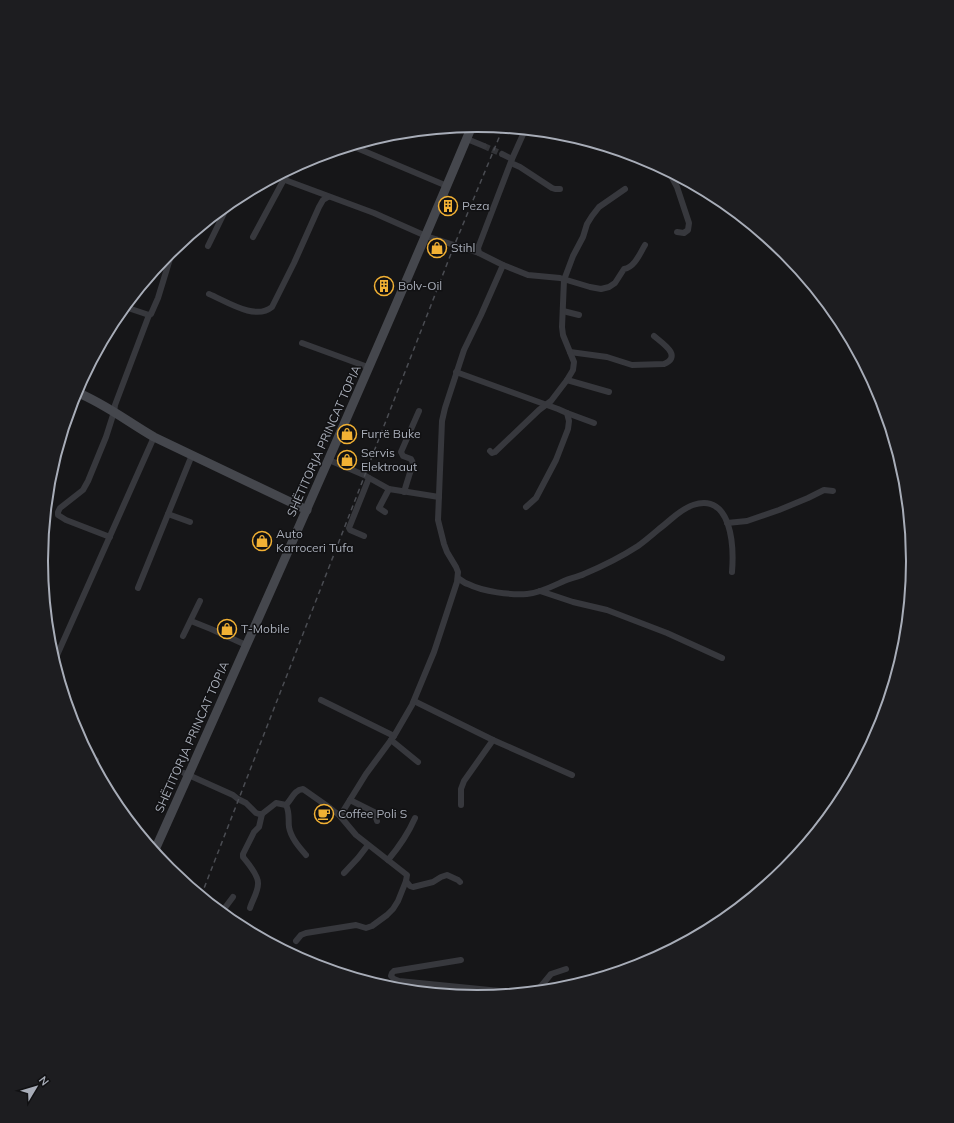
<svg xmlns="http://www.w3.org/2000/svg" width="954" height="1123" viewBox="0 0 954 1123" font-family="Mulish,sans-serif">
	<rect width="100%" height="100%" fill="#161618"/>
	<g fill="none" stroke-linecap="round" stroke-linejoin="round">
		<path stroke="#333438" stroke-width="6" stroke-dasharray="6 3" stroke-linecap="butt" d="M484,146l18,8"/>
		<g stroke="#37383d" stroke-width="6">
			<path d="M467,139l17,7"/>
			<path d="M352,146l95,40"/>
			<path d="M502,154l10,5"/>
			<path d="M511,163l9,4 32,21 3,1h5"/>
			<path d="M669,172l8,15 12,36 -1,7 -4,3 -7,-1"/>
			<path d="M277,177l97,36 52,23 53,17 24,12 25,10 32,3 30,9 11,2 8,-2 6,-4 9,-14c11,-2 16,-16 21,-24"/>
			<path d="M253,237l36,-67"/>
			<path d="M208,246l20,-41"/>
			<path d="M479,253l-1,-5 34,-89 13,-29"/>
			<path d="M209,294c17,7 46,27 63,13l22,-44 25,-56 4,-7 5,-3"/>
			<path d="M125,307l24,8 2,-1 7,-16 15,-49"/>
			<path d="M563,311l16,4"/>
			<path d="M302,343l63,23"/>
			<path d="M570,352l37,5 25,8 32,-1c19,-8 -2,-21 -10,-28"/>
			<path d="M456,372l102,37 9,4 27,10"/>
			<path d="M567,380l42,12"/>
			<path d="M490,451l2,2 3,-1 44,-42 12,-9 16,-21 6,-10 1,-8 -11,-27 -1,-8 2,-47 9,-24 10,-19 4,-13 5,-8 7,-9 26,-18"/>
			<path d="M329,460l35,15 25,14 50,8"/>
			<path d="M404,492l9,-29 -2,-4 -8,-3 -2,-4 18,-41"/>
			<path d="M526,507l10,-9 20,-38 12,-31 1,-8 -2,-8"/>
			<path d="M385,512l-6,-4 10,-19"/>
			<path d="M168,514l22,8"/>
			<path d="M727,523l20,-2 32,-11 29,-12 16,-8 9,1"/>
			<path d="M364,536l-14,-6 -1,-2 20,-50"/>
			<path d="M110,537l-44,-17 -8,-5v-3l2,-4 23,-18 5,-9 18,-44 8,-25 1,-7 34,-90"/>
			<path d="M458,578c3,2 6,5 10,6 16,8 42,11 59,10 13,-1 26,-8 37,-13 7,-3 14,-4 20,-7 19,-8 37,-17 54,-28 7,-5 14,-11 21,-17 11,-8 21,-20 34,-24 39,-13 41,42 39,67"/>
			<path d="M138,588l54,-133"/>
			<path d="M540,591l33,11 34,8 60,23 55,25"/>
			<path d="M191,621l20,8 35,16"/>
			<path d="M183,636l17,-35"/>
			<path d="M54,662l100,-225"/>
			<path d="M321,700l73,36"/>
			<path d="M414,701l79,39 79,35"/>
			<path d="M391,740l27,22"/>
			<path d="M94,765l2,-5"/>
			<path d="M184,773l49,22 5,4 8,4 10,10 3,1h3l14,-11 10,2c6,-6 8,-15 17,-16l27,19 10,8 16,19 51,40 -1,6 -8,20 -5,8 -6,6 -15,11 -6,2 -10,-3 -50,8 -5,2 -5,6"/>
			<path d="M350,800l24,12 1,2 2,7"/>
			<path d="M286,805c4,8 2,14 3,22 2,11 10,20 17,28"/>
			<path d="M461,805v-16l3,-8 29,-41"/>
			<path d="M340,816l26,-42 28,-38 18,-31 22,-53 23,-70 1,-10 -2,-5 -9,-15 -3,-8 -6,-24 4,-99 3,-13 19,-58 17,-35 22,-50"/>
			<path d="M388,860c11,-13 20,-26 27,-42"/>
			<path d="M344,873l14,-15 10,-13"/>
			<path d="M406,881l4,5 3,1 20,-5 8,-5 6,-2 11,5 2,2"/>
			<path d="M250,908c2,-7 8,-16 8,-24 1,-8 -10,-21 -15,-27v-3l11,-22 5,-5 3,-13"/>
			<path d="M220,912l4,-3 9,-12"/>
			<path d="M461,960l-67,11 -2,2 -1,3 3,3 5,2 121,12"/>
			<path d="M534,992l8,-7 9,-11 15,-5"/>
		</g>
		<g stroke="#45474d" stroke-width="9">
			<path d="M76,392c28,11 52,30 78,45l153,73"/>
			<path d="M154,852c108,-241 216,-483 318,-726"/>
		</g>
		<path stroke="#4a4c52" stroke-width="1.5" stroke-dasharray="5 4" stroke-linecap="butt" d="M201,896l253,-650 49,-118"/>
	</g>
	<defs>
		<symbol id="building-ring" viewBox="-11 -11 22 22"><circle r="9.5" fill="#111113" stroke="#f2b134" stroke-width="1.5"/><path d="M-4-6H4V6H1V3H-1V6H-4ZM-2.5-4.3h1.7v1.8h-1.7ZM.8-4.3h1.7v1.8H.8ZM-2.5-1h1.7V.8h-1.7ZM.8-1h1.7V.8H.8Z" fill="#f2b134"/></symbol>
		<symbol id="shop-ring" viewBox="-11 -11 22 22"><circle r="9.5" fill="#111113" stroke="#f2b134" stroke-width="1.5"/><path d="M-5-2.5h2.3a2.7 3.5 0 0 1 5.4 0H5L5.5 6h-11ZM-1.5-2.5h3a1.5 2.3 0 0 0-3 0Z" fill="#f2b134"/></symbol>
		<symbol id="cafe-ring" viewBox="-11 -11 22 22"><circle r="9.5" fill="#111113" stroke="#f2b134" stroke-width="1.5"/><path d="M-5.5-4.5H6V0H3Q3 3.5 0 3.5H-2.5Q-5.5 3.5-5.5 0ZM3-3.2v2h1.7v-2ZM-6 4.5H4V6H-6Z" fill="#f2b134"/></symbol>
	</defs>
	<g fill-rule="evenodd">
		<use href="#building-ring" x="437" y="195" width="22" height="22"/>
		<use href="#shop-ring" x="426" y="237" width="22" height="22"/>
		<use href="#building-ring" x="373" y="275" width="22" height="22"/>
		<use href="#shop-ring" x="336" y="423" width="22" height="22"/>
		<use href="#shop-ring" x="336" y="449" width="22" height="22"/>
		<use href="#shop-ring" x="251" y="530" width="22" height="22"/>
		<use href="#shop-ring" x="216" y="618" width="22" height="22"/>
		<use href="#cafe-ring" x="313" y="803" width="22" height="22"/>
	</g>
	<g text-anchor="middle" stroke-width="3" stroke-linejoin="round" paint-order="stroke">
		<g font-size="12" fill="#a8adb8" stroke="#111113" text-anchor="start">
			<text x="462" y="210">Peza</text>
			<text x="451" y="252">Stihl</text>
			<text x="398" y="290">Bolv-Oil</text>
			<text x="361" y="438">Furrë Buke</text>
			<text x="361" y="457">Servis<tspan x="361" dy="14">Elektroaut</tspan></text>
			<text x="276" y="538">Auto<tspan x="276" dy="14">Karroceri Tufa</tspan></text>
			<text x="241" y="633">T-Mobile</text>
			<text x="338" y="818">Coffee Poli S</text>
		</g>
		<g font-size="12" fill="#a8adb8" stroke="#111113">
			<text transform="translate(324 441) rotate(-66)" y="4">SHËTITORJA PRINCAT TOPIA</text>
			<text transform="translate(192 737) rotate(-66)" y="4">SHËTITORJA PRINCAT TOPIA</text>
		</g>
	</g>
	<path d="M0 0H954V1123H0ZM48 561a429 429 0 1 1 858 0a429 429 0 1 1-858 0Z" fill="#1d1d20" fill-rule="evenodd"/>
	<path fill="none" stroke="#a8adb8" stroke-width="2" d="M48 561a429 429 0 1 1 858 0a429 429 0 1 1-858 0Z"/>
	<g transform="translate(36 1087) rotate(52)" stroke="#111113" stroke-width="3" paint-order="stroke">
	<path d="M0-3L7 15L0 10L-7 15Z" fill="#a8adb8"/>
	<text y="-6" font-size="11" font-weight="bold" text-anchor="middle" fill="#a8adb8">N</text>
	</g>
</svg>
